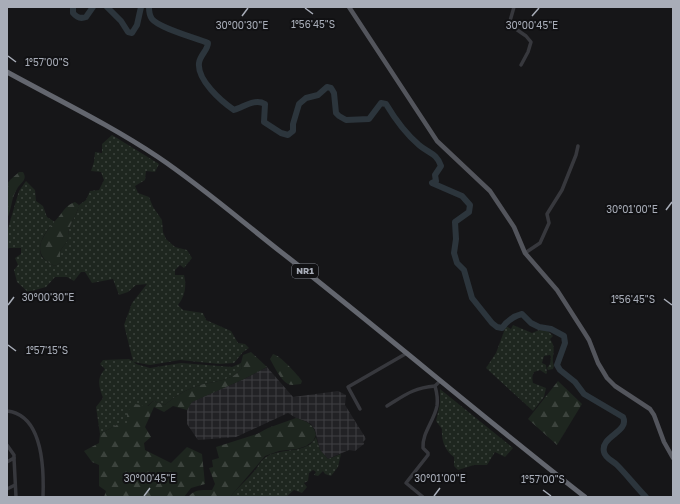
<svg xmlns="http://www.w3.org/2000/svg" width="680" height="504" viewBox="0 0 680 504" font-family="'Golos Text',sans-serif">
	<defs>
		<pattern id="industrial-grid" width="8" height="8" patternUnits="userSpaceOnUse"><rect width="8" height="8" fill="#222225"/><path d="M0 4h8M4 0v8" fill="none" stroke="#3f3f43"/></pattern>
		<pattern id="grass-dots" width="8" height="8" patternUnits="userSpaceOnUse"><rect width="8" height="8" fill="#1e261f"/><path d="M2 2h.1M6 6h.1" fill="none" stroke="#3c433d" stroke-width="1.8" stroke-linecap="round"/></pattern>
		<pattern id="forest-firs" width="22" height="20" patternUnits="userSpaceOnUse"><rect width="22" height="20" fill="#1e261f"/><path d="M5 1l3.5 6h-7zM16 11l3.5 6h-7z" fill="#3c433d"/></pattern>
	</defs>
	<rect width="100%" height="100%" fill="#161618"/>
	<path fill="url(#industrial-grid)" d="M267,367l26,30 45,-6 8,4 -1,10 20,32 1,2 -3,3 1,2 -9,7 -6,-1 -21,9 -8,-9 -5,-20 -4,-6 -6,-3 -9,-3 -8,-5 -52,24 -38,3 -11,-16v-14l4,-8 53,-23z"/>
	<g fill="url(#grass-dots)">
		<path d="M112,135l47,29 -4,8 -9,-1 -1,9 -10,6 3,7 11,4 4,10 9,13 1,12 3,7 9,8 12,3 5,8 -8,10 -4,-3 -5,5v5h9c3,11 1,21 -6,30l5,5 20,3 3,7 25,11 7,12 7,1 4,4 -6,4 -9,11 -15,1 -39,-4 -30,5 -16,-3 2,2 14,4 31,-5 51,4 9,-4 1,5c-10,14 -30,13 -45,18 -12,4 -23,11 -32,19l-12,-4 -26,23 -7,-1 -20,11 -4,-27 7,-9c-4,-11 -7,-19 2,-29l-5,-5 3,-4 26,-1 4,2 -9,-36 8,-22 15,-19 -11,1 -8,7 -9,3 -6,-16 -21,4 -7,-11h-4l-7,9 -7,-4h-12l-9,10 -18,5 -11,-10 -3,-12 4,-5 -3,-7 6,-4v-6h-12l-2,2v-18l9,-31 3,-10 7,-10 9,9 1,11 7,5 4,11 8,5c-8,7 -20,23 -13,35 3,4 9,7 13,9l5,-3v-12l8,-11c-1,-16 8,-21 11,-35l7,-5 4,-9 9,-1 5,-10 -3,-8 -10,-1 3,-9 1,-10 7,1v-9z"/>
		<path d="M513,325l19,8 10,-4 7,3 4,4 -3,3c8,11 0,17 4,27l-1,3 -5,1 -1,-2 3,-4 1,-7 -1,-2 -6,1 -2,7 4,2 1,8 -1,1 -6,-4 -6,2c-2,4 -2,7 -1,11l13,5 -2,9 -11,14 -47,-43 10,-15 10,-27 5,3z"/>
		<path d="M440,389l73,59 -8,9 -10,-5 -8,13h-13l-16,5 -4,-4v-9c-9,-6 -13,-17 -12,-28l-6,-8 4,-17z"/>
		<path d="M316,437l4,13 8,9 13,-5 -3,13 -7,9 -6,-2 -2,-3 -5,5 -4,-1 2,-3 -3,-2 -4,3 -1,8 -4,2 3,4 -5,6 -8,-3 -8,7h-56c8,-10 18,-18 26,-28 3,-4 5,-9 10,-12 15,-10 41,-2 50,-20z"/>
	</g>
	<g fill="url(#forest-firs)">
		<path d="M19,172h4c5,8 -2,10 -6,17 -6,9 -5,20 -10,30v-35l3,-4z"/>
		<path d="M75,202l4,3c-3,14 -12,19 -11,35l-8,11v12l-5,3c-4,-2 -10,-5 -12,-9 -9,-12 5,-27 12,-36 7,-7 10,-16 20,-19z"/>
		<path d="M251,352l16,15 -23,12 -52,23 -5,8 -14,-4 -9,6 -10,-5 -9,20 6,10 -7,6 1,7 26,13 16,-16 15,7 3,30 -14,4 -7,9h-80l2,-6 -7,-5v-21l-7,-3 -8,-11 15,-8 1,-9 20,-11h7v-11l7,-8 14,2 5,-5 12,4c9,-8 20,-15 32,-19 15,-5 35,-4 45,-18l-1,-5 2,-8z"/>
		<path d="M273,354c7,1 24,20 29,27l-1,3c-4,0 -9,2 -13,0 -7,-3 -14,-18 -18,-25z"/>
		<path d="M558,381l24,23 -25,41 -29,-26z"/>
		<path d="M296,418c10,3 18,6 20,17l-3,6 -7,5 -9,3 -18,2 -14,5 -35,41h-42c7,-8 13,-7 24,-7l3,-6 -6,-16 4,-1 -1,-7 7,-2 -3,-11 41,-13 11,-6z"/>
	</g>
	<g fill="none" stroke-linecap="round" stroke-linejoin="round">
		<g stroke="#2c353c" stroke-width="6">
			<path d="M73,7v6c4,5 8,6 13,4l7,-10"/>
			<path d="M107,7l14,14 7,11 4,1 5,-8 4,-18"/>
			<path d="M149,7c0,4 0,8 3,12 7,9 44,19 56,24 0,7 -8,12 -9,20 -2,17 22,38 35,47 10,-3 21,-12 31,-6l-1,18 17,11 7,2 5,-4v-7l6,-20 7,-6 12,-3 9,-8 4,1 3,5 2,20 3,3 7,4 23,-1 12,-16 5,1c9,15 20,30 33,41 9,8 18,8 22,21l-6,9 1,6 -4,2 30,13 8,9 -1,7 -14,10 1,17 -2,14 3,10 7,7 8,28 20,25 5,4 5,1c5,-7 12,-12 20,-14l9,9 8,4 12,2 13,7 1,7 -8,22 3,5 15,12 9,12 39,23c7,15 -23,19 -19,35 1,6 9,9 13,13 10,10 19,22 29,32"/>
		</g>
		<g stroke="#37383d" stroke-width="3.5">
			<path d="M514,7l-4,14v4l16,11 5,6 -3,10 -7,13"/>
			<path d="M525,253l15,-10 9,-20 -2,-9 15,-24 14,-35 2,-9"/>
			<path d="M387,406c18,-11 26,-18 48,-20"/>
			<path d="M360,409l-12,-22 59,-34"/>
			<path d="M7,411c36,4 37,59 36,86"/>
			<path d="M7,445l7,10v3"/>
			<path d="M7,462l7,-4 2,39"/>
			<path d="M7,489l8,-4"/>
			<path d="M423,497l-17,-14 22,-28v-2l-5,-5c-1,-15 11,-27 14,-42 1,-7 0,-13 -2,-20l5,-5"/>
		</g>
		<path stroke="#53555c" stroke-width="4.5" d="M349,7l88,134 53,50 24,36 11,26 32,37 27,42 5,8 9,23 9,15 8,8 35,23 4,6 10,27 9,16"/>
		<path stroke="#63666e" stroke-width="5" d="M7,72c51,28 103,53 151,85 46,31 88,68 132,102 99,78 195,160 295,238"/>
	</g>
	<path fill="none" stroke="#a8adb8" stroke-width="1.5" d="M305,8l8,6M242,16l6,-8M532,16l7,-8M8,56l8,6M666,210l6,-8M664,299l8,6M8,305l6,-8M8,345l8,6M543,490l8,6M144,496l6,-8M434,496l6,-8"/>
	<g text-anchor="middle" stroke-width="4" stroke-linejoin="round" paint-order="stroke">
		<rect fill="#111113" stroke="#7b7e86" stroke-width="1" x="292" y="264" width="26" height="14" rx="3"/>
		<g font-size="9" font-weight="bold" fill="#a8adb8">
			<text x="305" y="274">NR1</text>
		</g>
	</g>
	<g font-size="10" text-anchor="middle" fill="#a8adb8" stroke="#111113" stroke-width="4" stroke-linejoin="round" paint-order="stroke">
		<text x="313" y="28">1°56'45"S</text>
		<text x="242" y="29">30°00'30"E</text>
		<text x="532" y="29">30°00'45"E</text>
		<text x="47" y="66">1°57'00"S</text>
		<text x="632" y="213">30°01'00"E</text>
		<text x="48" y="301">30°00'30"E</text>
		<text x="633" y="303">1°56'45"S</text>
		<text x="47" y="354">1°57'15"S</text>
		<text x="150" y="482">30°00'45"E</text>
		<text x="440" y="482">30°01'00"E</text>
		<text x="543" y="483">1°57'00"S</text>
	</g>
	<rect width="680" height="504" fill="none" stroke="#a8adb8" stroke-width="16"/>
</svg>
